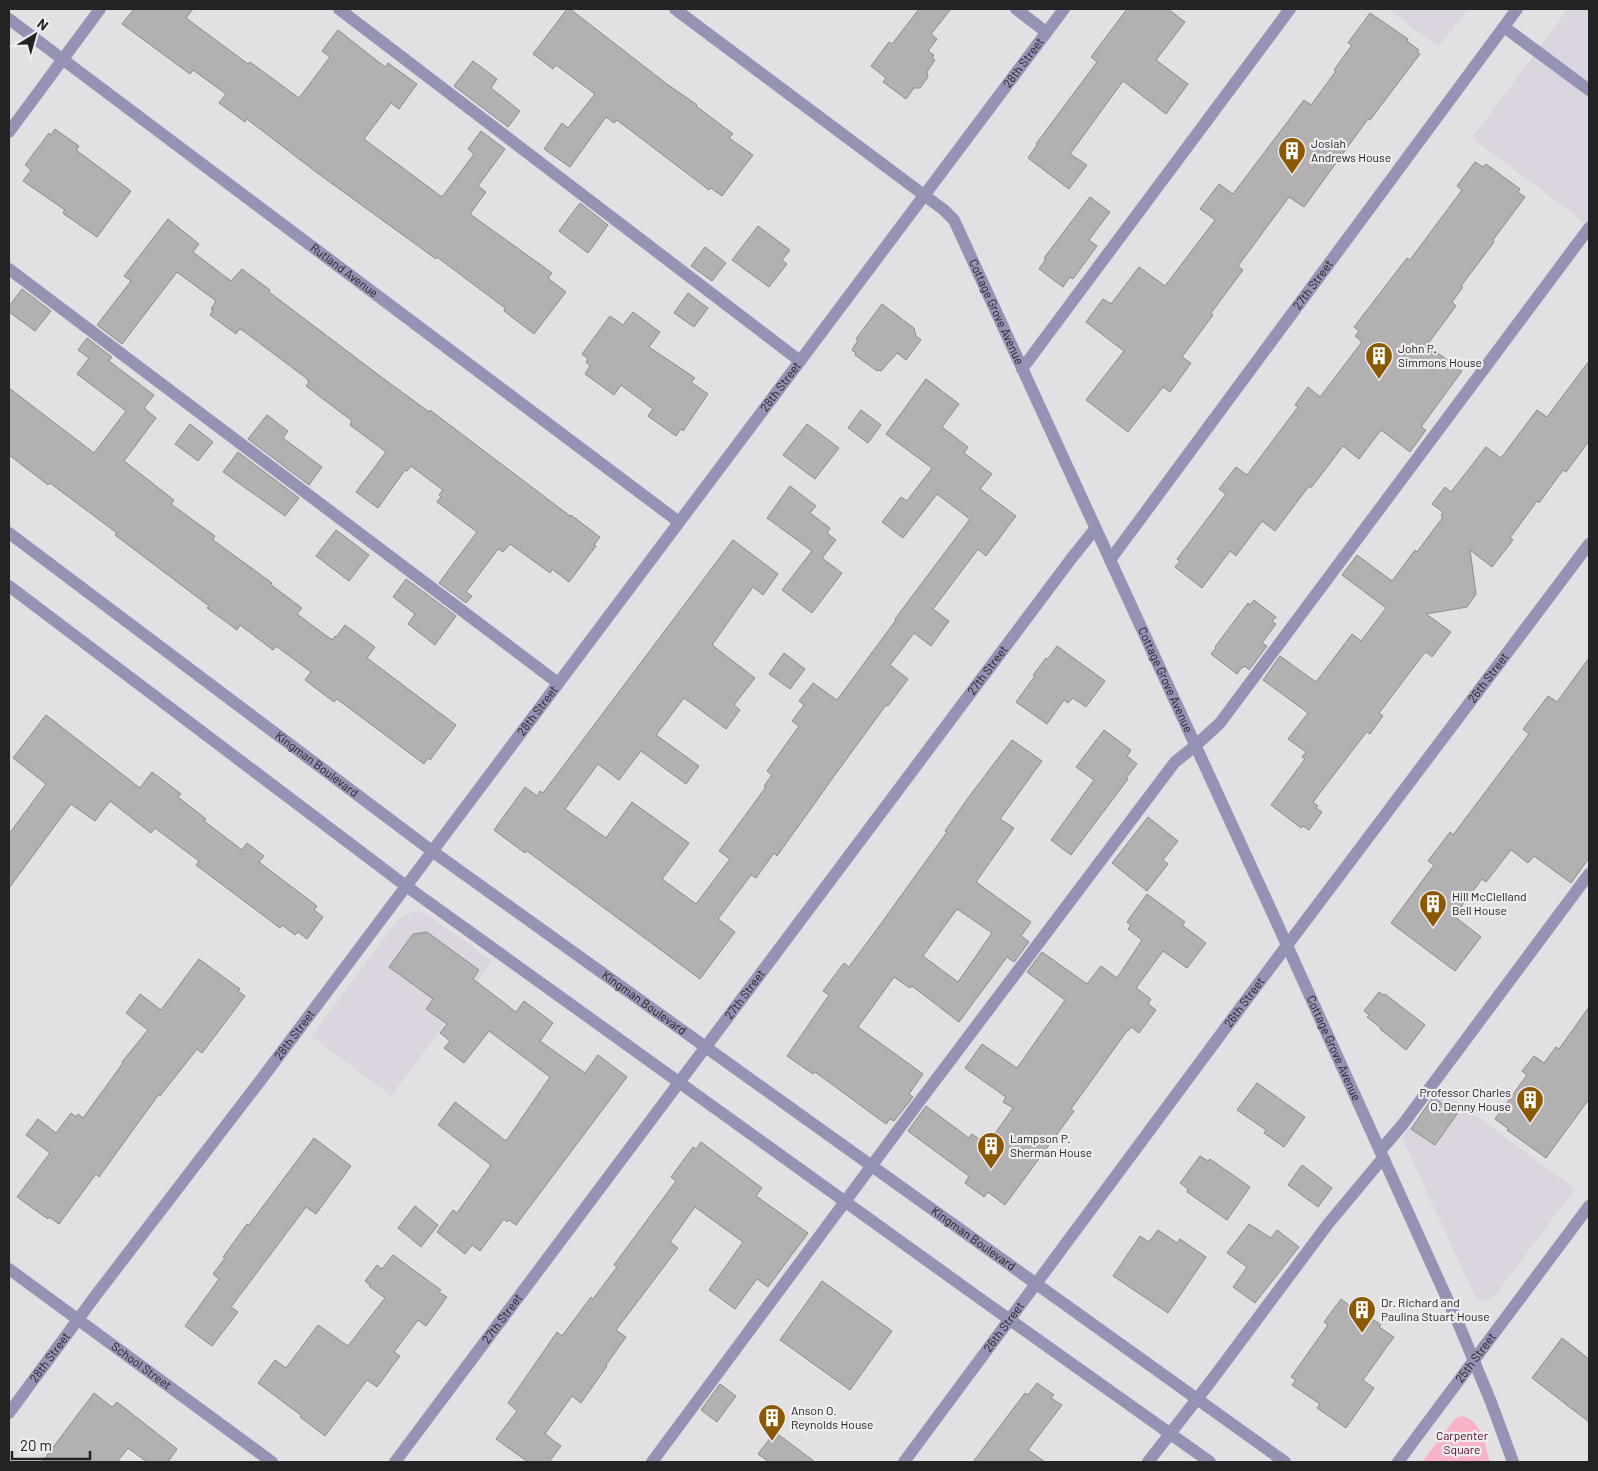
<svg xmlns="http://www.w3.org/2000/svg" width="1598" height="1471" viewBox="0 0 1598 1471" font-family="Barlow,sans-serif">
	<rect width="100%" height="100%" fill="#e2e0e3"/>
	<g fill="#dbd5df">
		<path d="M1388,9h80l-30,38z"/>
		<path d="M1568,9h21v217l-117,-88z"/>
		<path d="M413,912l12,1 67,48 -101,135 -80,-60 86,-115 5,-4z"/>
		<path d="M1439,1088l136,101 -81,108 -9,4 -9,-2 -74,-161z"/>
	</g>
	<path fill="#f8b3c7" d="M1462,1416c20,4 23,30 28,46h-68l34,-44z"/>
	<g fill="#b3b0b2" stroke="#8e8b8d" fill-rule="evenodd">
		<path d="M134,9h59l-7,9 62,46 2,-2 49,36 31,-41 -8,-6 16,-21 47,37 3,-4 29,21 -18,25 -8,-6 -27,36 78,58 32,-43 -6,-5 13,-18 24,18 -27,37 8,6 -16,22 82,59 -4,5 18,14 -32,42 -30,-23 1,-3 -68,-51 -1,2 -120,-87 -69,-53 -2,3 -26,-19 7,-9 -33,-24 -3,4 -68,-50z"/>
		<path d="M567,9h3l97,75 30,21 -1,1 37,28 -4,4 24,17 -31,41 -11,-8 -2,2 -92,-70 -3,3 -8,-6 -36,50 -26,-18 18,-26 6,5 27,-34 -39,-29 -3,4 -20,-15z"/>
		<path d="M919,9h32l-20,25 6,5 -9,12 6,4 -2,3 3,2 -8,12 1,5 -8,11h-6l-8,11 -23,-17 3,-4 -15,-12 18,-24 3,2z"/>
		<path d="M1127,9h41l17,13 -29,38 32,24 -22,30 -43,-33 -53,73 17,11 -18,24 -41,-31 9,-13 -1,-1 61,-82 -6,-5z"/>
		<path d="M1370,13l38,26 -1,2 12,9 -2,2 3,2 -50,66 -2,-1 -64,88 -15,-10 -51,69 5,4 -32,43 2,2 -31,42 9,6 -21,29 -7,-5 -35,45 -42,-32 38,-49 -38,-29 17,-23 8,5 28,-37 26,19 50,-66 -15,-11 19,-25 14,10 71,-94 7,5 25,-34 -2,-1 18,-25 -4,-2z"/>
		<path d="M473,61l24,18 -6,9 29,23 -12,16 -54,-41z"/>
		<path d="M55,129l24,17 -3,4 55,41 -34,46 -33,-23 -1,-2 2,-2 -42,-29 8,-11 -6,-5 24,-32 2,2z"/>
		<path d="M1475,162l8,5 3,-3 34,25 -2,3 7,5 -32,43 1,2 -33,44 2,1 -11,15 4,4 -29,39 35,26 -41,56 5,3 -16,22 -29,-22 -22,29 -16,-13 -32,42 -2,-2 -34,45 -13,-10 -26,35 -6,-5 -28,37 -27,-21 5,-6 -3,-2 49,-65 -7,-5 17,-22 11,8 51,-68 -3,-2 13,-18 12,10 42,-55 -7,-6 4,-5 -5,-4 53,-69 3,2 52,-70 -5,-4z"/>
		<path d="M1090,197l20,15 -21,28 8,6 -24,33 -3,-2 -7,10 -24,-18 7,-10 -2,-1z"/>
		<path d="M580,203l28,22 -20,28 -29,-22z"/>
		<path d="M168,219l31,25 -6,8 38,29 11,-12 28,21 -1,2 111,84 49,36 1,-2 140,106 1,-1 29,22 -6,8 2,1 -27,36 -17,-13 -2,4 -40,-29 -7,8 -5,-3 -32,43 6,4 -6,7 -27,-20 38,-51 -40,-30 4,-5 -2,-2 4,-5 -32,-24 -4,5 -2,-1 -27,38 -22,-16 30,-40 -36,-27 2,-4 -46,-35 3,-4 -3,-4 -64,-48 -3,-1 -3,5 -26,-19 3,-5 -2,-1 5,-8 -39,-29 -55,72 -25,-19 34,-44 -7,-5z"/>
		<path d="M758,226l32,24 -8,10 5,4 -18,23 -37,-27z"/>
		<path d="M705,247l21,16 -14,18 -21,-15z"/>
		<path d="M22,289l29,22 -16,20 -26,-19v-6z"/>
		<path d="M688,293l20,15 -14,19 -20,-14z"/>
		<path d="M882,304l33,25 -1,2 2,2 -1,2 6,5 -15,20 -9,-7 -16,18 -3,-1 -1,1 -22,-16 1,-2 -4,-3 6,-10 -2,-1z"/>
		<path d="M633,312l27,20 -11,15 46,31 -4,4 17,12 -25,37 -2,-2 -5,7 -28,-20 5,-7 -32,-24 -7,10 -29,-21 5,-8 -4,-4 2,-3 -6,-5 28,-38 13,9z"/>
		<path d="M87,338l25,19 -3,4 45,34 -10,13 12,10 -32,43 50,39 -3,4 44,32 -2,4 59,43 -2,1 32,24 -5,6 35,26 3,-4 1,1 9,-12 30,22 -8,11 89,67 -26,35 -2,-2 -4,6 -87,-65 -3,3 -29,-22 6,-8 -35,-26 -3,4 -33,-25 -3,5 -30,-22 2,-2 -94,-71 2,-2 -67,-50 -2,2 -39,-30v-67l85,65 32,-42 -49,-37 12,-16 -11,-8z"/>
		<path d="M1589,361v80l-23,31 -3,-2 -24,33 -2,-2 -27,37 3,2 -21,27 -22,-17 6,44 -9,13 -41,7 25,18 -19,25 -6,-5 -3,3 -44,58 4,3 -13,18 -3,-2 -2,2 -52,68 5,4 -2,2 6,4 -13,18 -6,-4 -2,2 -30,-23 34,-46 -3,-2 4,-5 -18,-13 20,-26 -45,-33 17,-24 36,26 36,-48 9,7 25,-33 -44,-33 15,-20 35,26 23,-31 2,2 26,-35 -2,-1 2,-4 -11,-8 13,-17 6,5 35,-45 15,11 36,-48 10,7z"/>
		<path d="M926,379l33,25 -17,23 26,20 -4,6 28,21 -12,15 36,27 -30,40 -8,-7 -45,60 16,12 -18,25 -17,-13 -24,32 18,14 -20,27 -2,-1 -49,67 -60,84 -3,-3 -18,25 -5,-3 -33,44 17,13 -35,47 -173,-128 -2,2 -31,-23 31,-43 12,9 3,-5 3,2 190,-253 45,34 -15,21 -10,-8 -41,58 43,33 -21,27 6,5 -14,19 -42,-31 -28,37 43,31 -13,18 -45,-33 -22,29 -21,-16 -33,45 41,29 26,-36 57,41 -27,36 34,25 34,-45 -11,-8 47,-64 -2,-1 8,-11 -5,-4 32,-45 -7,-5 12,-16 -5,-4 14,-18 24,17 59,-80 -1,-1 75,-100 -33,-25 -34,44 -21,-16 19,-25 6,4 25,-33 -46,-34z"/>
		<path d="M861,410l20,15 -13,18 -20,-15z"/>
		<path d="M267,415l21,16 -5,7 39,29 -13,18 -61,-46z"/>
		<path d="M190,424l23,18 -15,19 -23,-17z"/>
		<path d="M807,424l32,24 -24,31 -32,-24z"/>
		<path d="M238,452l61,46 -14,18 -62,-44z"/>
		<path d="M790,486l26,20 -6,7 20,15 -3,5 9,7 -14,18 20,15 -30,40 -30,-23 30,-39 -45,-33z"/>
		<path d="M336,530l33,25 -20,26 -33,-25z"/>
		<path d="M406,579l50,37 -21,29 -27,-21 7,-10 -22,-17z"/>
		<path d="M1254,600l22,17 -4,5 4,2 -14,19 5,3 -18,24 -4,-4 -2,2 -1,-1 -5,7 -26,-20 5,-6 -1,-1 33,-44 2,2z"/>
		<path d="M1057,646l48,35 -19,26 -13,-9 -5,5 -4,-3 -17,24 -31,-22 19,-26 -2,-1 13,-17 2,1z"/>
		<path d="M784,653l21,16 -15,20 -21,-15z"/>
		<path d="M1589,658v200l-18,25 -37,-27 -6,7 -17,-13 -25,32 -4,-3 -28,37 27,21 -26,34 -64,-48 43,-58 -6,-4 22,-29 3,3 76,-101 -6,-5 25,-33 9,6z"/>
		<path d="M46,715l94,73 12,-16 29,22 -3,3 28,22 -2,2 38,29 5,-7 17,13 -5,6 58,44 -3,4 9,7 -16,22 -9,-7 -3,3 -13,-10 -2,3 -84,-63 3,-4 -44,-33 -4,5 -41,-32 -15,20 -24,-17 -62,84v-54l37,-50 -33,-26z"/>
		<path d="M1104,730l27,20 -4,6 10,8 -11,14 2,1 -57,76 -20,-15 43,-60 -18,-13z"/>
		<path d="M1012,740l30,21 -42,58 14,9 -38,54 55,40 -10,14 8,6 -15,20 -7,-5 -48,65 -47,-36 -2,2 -16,-11 -36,50 65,47 -14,20 4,3 -19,24 -4,-2 -4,5 -71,-52 -2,2 -26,-18 42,-61 -6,-4 21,-28 5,4 31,-42 67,-93 -2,-1 23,-33zM957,909l35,24 -34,49 -35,-26z"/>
		<path d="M1148,817l30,24 -15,19 5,4 -21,27 -35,-28z"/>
		<path d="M1147,894l38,28 -3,3 24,18 -19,25 -24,-17 -27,37 15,11 -3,5 8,6 -17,23 -8,-6 -3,4h-1l-56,78 3,2 -69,94 -17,-13 -4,5 -19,-14 4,-7 -61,-45 18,-25 43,32 3,-4 15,11 26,-37 -10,-6 3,-5 -41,-29 17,-24 35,24 48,-68 -38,-28 15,-20 45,32 14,-18 16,12 25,-38 -14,-11 3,-4 -4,-3z"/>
		<path d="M427,932l52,38 -6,9 43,33 8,-11 29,22 -13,18 45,32 13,-18 29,22 -111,148 -7,-5 -2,2 -3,-3 -24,32 -8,-6 -7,9 -28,-22 16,-22 4,3 34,-48 -53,-40 17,-23 51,39 44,-64 -61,-46 -25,32 -20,-15 6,-7 -10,-8 7,-9 -21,-15 7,-10 -44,-32 24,-33z"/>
		<path d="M199,959l41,30 -2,2 7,5 -43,57 -5,-4 -37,47 -1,-2 -60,83 -3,-3 -37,50 -10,-7 -1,2 -31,-22 33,-44 -24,-18 12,-16 18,14 15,-20 5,4 2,-3 5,4 40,-55 -1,-1 26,-32 -22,-17 14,-19 21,16z"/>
		<path d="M1379,992l5,3 1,-1 40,31 -19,25 -26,-21 1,-1 -14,-11 2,-2 -5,-4z"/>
		<path d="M1589,1007v92l-43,59 -39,-28 2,-1 -14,-10 32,-44 -5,-4 12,-15 10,7 12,-16 3,2z"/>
		<path d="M1257,1083l48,34 -21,30 -20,-14 2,-3 -29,-20z"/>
		<path d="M1433,1097l24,17 -22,31 -24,-16z"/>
		<path d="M314,1138l37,28 -35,48 -10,-7 -75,100 7,5 -26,34 -27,-20 34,-47 -6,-5 12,-16 -2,-1 24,-33 2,1z"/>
		<path d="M701,1142l61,46 -6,8 52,37 -40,54 -11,-8 -22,30 -26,-19 34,-48 -48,-35 -25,35 8,6 -62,82 10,7 -20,28 1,1 -26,37 -9,-7 -27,38 16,12 -12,16h-21l-32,-23 21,-28 -9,-8 49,-71 5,4 29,-39 2,2 24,-32 -3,-2 62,-84 -5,-4 22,-30 3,2z"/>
		<path d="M1200,1156l8,5 2,-2 40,28 -23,33 -40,-28 1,-3 -8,-6z"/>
		<path d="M1302,1165l30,23 -14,19 -30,-22z"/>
		<path d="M415,1206l23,19 -17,22 -23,-19z"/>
		<path d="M1249,1224l22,14 6,-8 22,17 -44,56 -22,-16 14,-20 -20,-14z"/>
		<path d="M1158,1230l19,13 3,-4 26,18 -38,56 -55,-37 27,-40 9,6z"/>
		<path d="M393,1255l48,35 -2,2 8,5 -21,29 -8,-6 -24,32 6,4 -23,31 -10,-7 -42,56 -25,-19 2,-1 -44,-33 17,-23 11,8 32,-43 30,21 37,-48 -16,-12 1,-1 -5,-4 12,-16 5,4z"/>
		<path d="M822,1281l70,50 -42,59 -70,-50z"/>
		<path d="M1341,1299l21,16 2,-2 17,12 -2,2 15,10 -31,43 11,8 -28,40 -29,-20 3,-4 -28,-19 4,-5 -5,-3 37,-52 -4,-3z"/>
		<path d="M1562,1338l27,21v63l-57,-44z"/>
		<path d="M1037,1383l17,12 -3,3 11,7 -34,45 17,12h-72l52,-69 3,2z"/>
		<path d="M720,1384l16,12 -19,26 -16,-12z"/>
		<path d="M94,1393l18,14 5,-5 60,47 -9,13h-21l-19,-14 -11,14h-75z"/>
		<path d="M775,1432l40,30h-46l-11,-8z"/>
	</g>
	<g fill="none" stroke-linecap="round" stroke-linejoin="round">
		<g stroke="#9593b3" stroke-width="12">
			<path d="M339,9l461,352"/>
			<path id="s1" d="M675,9l269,201 10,10 317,690 188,415 32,77 22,60"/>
			<path d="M1016,9l30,23"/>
			<path id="s2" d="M9,19l670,503"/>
			<path d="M1504,27l85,63"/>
			<path d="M9,132l91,-123"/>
			<path d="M9,269l549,414"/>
			<path d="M1022,369l268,-360"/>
			<path id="s3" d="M9,533l423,318 853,611"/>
			<path id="s4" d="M1110,560l407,-551"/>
			<path d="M9,586l397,300 576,414 228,162"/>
			<path d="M1380,1151l23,-27 186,-250"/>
			<path id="s5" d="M9,1269l263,193"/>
			<path id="s6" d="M9,1413l87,-118 164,-214 804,-1072"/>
			<path id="s7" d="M395,1462l676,-903 24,-30"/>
			<path d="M652,1462l261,-352 262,-348 20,-16 25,-23 369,-495"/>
			<path id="s8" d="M904,1462l357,-482 328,-436"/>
			<path d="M1148,1462l63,-81 117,-157 55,-66"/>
			<path id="s9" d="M1398,1462l191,-256"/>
		</g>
	</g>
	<defs>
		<symbol id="building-pin" viewBox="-11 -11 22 30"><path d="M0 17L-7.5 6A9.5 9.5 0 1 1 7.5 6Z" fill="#8b5903" stroke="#efedf0"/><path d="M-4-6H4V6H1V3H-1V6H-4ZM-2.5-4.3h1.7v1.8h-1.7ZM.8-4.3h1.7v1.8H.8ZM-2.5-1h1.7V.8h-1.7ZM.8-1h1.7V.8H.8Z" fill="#fff"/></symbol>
	</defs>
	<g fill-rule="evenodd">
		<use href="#building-pin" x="1276" y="135" width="32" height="43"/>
		<use href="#building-pin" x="1363" y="340" width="32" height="43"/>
		<use href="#building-pin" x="1417" y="888" width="32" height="43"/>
		<use href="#building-pin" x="1514" y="1084" width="32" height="43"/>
		<use href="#building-pin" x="975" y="1130" width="32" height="43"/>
		<use href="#building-pin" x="1346" y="1294" width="32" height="43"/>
		<use href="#building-pin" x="756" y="1402" width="32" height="43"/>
	</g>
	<g text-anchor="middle" stroke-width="4.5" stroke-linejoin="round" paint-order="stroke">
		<g font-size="12" fill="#242324" stroke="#efedf0">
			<text dy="4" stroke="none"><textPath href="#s6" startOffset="1689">28th Street</textPath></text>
			<text dy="4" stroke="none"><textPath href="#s2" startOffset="419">Rutland Avenue</textPath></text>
			<text dy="4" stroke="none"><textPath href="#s4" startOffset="342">27th Street</textPath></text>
			<text dy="4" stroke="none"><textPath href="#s1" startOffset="451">Cottage Grove Avenue</textPath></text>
			<text dy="4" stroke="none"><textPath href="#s6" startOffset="1284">28th Street</textPath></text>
			<text dy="4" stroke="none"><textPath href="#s7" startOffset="989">27th Street</textPath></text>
			<text dy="4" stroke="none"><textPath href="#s8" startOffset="978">26th Street</textPath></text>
			<text dy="4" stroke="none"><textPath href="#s1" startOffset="856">Cottage Grove Avenue</textPath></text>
			<text dy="4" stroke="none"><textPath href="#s6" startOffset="879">28th Street</textPath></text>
			<text dy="4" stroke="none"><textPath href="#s3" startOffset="385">Kingman Boulevard</textPath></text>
			<text dy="4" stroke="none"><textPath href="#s7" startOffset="584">27th Street</textPath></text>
			<text dy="4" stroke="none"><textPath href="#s8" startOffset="572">26th Street</textPath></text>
			<text dy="4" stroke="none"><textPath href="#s3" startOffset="790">Kingman Boulevard</textPath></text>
			<text dy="4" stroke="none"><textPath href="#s6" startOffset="474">28th Street</textPath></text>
			<text dy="4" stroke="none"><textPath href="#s1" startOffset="1261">Cottage Grove Avenue</textPath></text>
			<text dy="4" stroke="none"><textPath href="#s3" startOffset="1195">Kingman Boulevard</textPath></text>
			<text dy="4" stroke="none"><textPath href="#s7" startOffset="179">27th Street</textPath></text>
			<text dy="4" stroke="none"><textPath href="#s8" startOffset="168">26th Street</textPath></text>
			<text dy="4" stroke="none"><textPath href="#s6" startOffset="69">28th Street</textPath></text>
			<text dy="4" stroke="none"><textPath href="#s9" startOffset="130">25th Street</textPath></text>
			<text dy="4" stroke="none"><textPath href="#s5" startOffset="164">School Street</textPath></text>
		</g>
		<g font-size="12" fill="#242324" stroke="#efedf0" text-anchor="start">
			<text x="1311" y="148">Josiah<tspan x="1311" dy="14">Andrews House</tspan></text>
			<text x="1398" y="353">John P.<tspan x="1398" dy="14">Simmons House</tspan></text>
			<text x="1452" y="901">Hill McClelland<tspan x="1452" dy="14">Bell House</tspan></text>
			<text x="1511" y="1097" text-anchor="end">Professor Charles<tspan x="1511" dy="14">O. Denny House</tspan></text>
			<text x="1010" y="1143">Lampson P.<tspan x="1010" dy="14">Sherman House</tspan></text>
			<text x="1381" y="1307">Dr. Richard and<tspan x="1381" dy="14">Paulina Stuart House</tspan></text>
			<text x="791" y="1415">Anson O.<tspan x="791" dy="14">Reynolds House</tspan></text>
		</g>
		<g font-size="12" fill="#53092a" stroke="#efedf0">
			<text x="1462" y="1440">Carpenter<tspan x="1462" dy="14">Square</tspan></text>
		</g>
	</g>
	<rect width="1598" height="1471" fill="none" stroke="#242324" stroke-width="20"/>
	<g transform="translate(35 35) rotate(37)" stroke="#efedf0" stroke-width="4" paint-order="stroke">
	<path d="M0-4L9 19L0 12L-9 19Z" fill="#242324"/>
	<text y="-8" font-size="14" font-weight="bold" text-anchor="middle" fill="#242324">N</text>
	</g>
	<path d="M12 1451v8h78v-8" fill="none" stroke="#242324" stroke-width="2.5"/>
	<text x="20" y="1451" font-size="15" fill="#242324" stroke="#efedf0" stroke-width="4" paint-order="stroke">20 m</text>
</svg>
